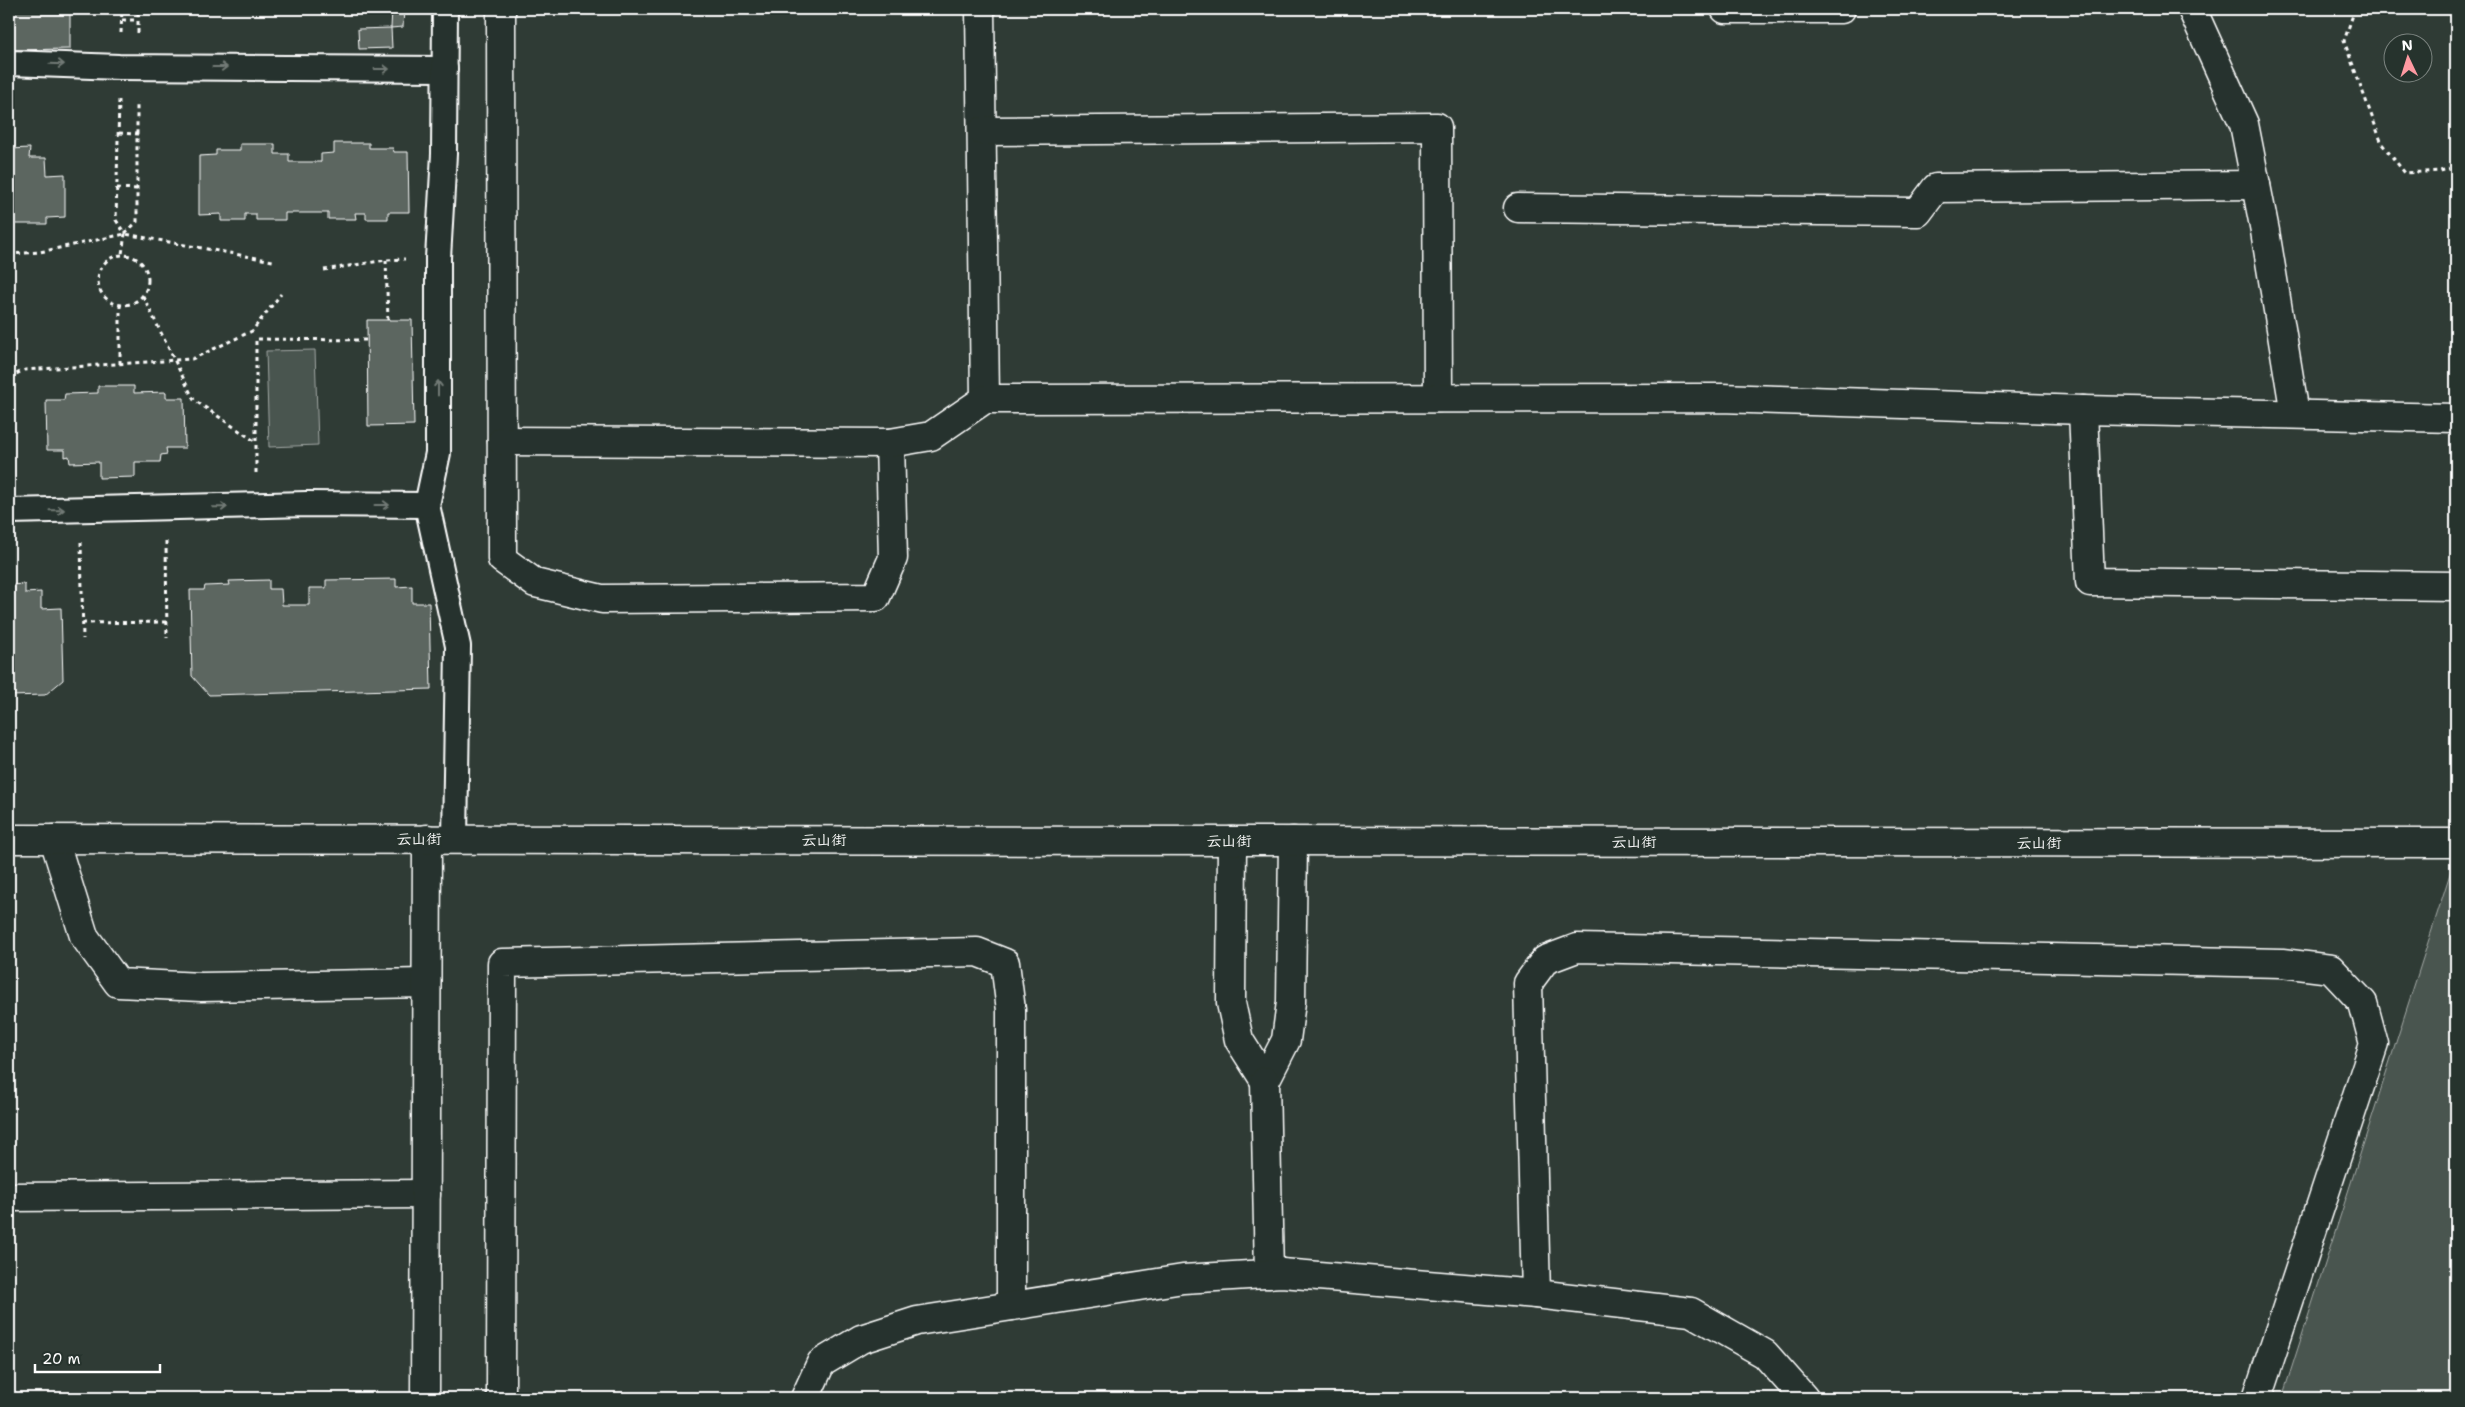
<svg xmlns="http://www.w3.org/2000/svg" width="2465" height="1407" viewBox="0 0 2465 1407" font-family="'Shantell Sans','LXGW WenKai TC',sans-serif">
	<rect width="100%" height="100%" fill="#2f3b35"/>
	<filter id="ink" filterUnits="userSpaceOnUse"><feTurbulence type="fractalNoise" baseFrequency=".02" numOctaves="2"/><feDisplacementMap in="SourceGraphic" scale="10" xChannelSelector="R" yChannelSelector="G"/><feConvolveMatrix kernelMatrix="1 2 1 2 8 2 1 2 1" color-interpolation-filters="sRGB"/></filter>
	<g filter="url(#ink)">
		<g fill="#4a544f" stroke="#a4aaa7">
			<path d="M315,350l3,95 -49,2 -3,-96z"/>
			<path d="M2456,855v543h-174z"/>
		</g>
		<g fill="#5b6661" stroke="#fff">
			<path d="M9,9h61v40l-61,1z"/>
			<path d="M392,9h12l-1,18 -12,1z"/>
			<path d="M391,28l1,20 -33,1 -1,-20z"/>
			<path d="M334,143h35v5h24l1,4h14l1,60h-21v7h-22v-6h-11l1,6h-28v-6h-43v7h-29v-6h-11v7h-24v-7l-22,1v-59l17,-1v-5h24v-6h35v10h14v8h32v-8l13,-1z"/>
			<path d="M30,148l-1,10h17l1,17 18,-1v43l-18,1v6h-38v-75z"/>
			<path d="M367,320h45l2,105 -46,1z"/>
			<path d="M98,386h36v7l32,-1v6h18l1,50h-19l1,6 -6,1 -1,7h-25v15l-36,1v-16l-29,1 -1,-7 -4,1v-7h-18l-1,-50h18l1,-6 33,-1z"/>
			<path d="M396,579v8l16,-1v17h17l2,86 -222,6 -17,-19 -2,-86h14l1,-4 25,-1 -1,-4 40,-1v9h12l1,16h27v-17h17v-8z"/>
			<path d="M25,584v9l16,-1v17l20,-1 2,72 -18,15 -36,1v-111z"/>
		</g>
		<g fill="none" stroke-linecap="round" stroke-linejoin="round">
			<defs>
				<g id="lane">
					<path d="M9,63l110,4 326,2"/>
					<path d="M427,505l31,141 -3,194"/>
					<path d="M9,511l298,-7 120,1 11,-52v-195l6,-104 1,-145"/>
				</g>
				<g id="street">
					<path d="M501,9l1,550 33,24 67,16 274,-2 17,-39 -3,-115"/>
					<path d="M980,9l5,390"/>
					<path d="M1725,9h116"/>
					<path d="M2192,9l52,115 21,107 30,183"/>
					<path d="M982,131l455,-4 1,271"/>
					<path d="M1518,208l400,4 18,-24 320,-3"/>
					<path d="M2083,410l7,172 366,4"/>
					<path d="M502,441l388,2 41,-7 54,-37 736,-1 362,12 373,8"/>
					<path d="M54,839l30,97 34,47 83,4 225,-4"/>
					<path d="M1232,841l-1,162 8,37 26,41 21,-41 5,-38 2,-161"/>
					<path d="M1265,1081l4,193"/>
					<path d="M9,1197l417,-3"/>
					<path d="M1536,1294l-8,-311 17,-23 32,-12 705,15 49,6 32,34 11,41 -117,354"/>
					<path d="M425,1398l2,-559"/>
					<path d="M501,1398l1,-435 475,-11 28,11 6,47v296"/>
					<path d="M805,1398l16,-35 40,-24 56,-18 266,-42 99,-6 254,21 155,18 74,42 39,44"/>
				</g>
				<path id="secondary" d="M9,839l2440,4"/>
			</defs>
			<use href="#lane" stroke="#fff" stroke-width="28"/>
			<use href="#street" stroke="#fff" stroke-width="31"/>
			<use href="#secondary" stroke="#fff" stroke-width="31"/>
			<g stroke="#fff" stroke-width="3" stroke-dasharray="4 4" stroke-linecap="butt">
				<path d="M2355,9l-11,32 38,103 23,29 35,-2 16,-4"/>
				<path d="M122,20h16"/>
				<path d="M121,33l1,-24"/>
				<path d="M138,33v-24"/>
				<path d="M119,100l-3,120 9,14 -3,20"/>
				<path d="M119,133l19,1"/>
				<path d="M117,188l21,1"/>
				<path d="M125,233l12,-11v-120"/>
				<path d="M9,254l31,-2 85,-18 148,27"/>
				<circle cx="123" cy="280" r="25"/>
				<path d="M386,260l2,60"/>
				<path d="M324,270l62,-10 19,-1"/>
				<path d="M143,296l51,104 62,42"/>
				<path d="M120,364v-59"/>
				<path d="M9,377l16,-7 167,-11 60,-28 29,-37"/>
				<path d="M256,473v-134l111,1"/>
				<path d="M166,541l1,97"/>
				<path d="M81,542l2,97"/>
				<path d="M82,623l84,-1"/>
			</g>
			<use href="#lane" stroke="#26332d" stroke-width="24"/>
			<use href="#street" stroke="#26332d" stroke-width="28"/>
			<use href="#secondary" stroke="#26332d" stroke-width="28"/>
		</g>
		<defs><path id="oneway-shaft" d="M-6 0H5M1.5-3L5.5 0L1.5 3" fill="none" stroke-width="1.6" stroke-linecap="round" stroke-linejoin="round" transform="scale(1.25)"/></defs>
		<g stroke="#727a76">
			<use href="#oneway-shaft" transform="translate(57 64) rotate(2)"/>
			<use href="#oneway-shaft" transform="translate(220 67)"/>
			<use href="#oneway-shaft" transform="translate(382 69)"/>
			<use href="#oneway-shaft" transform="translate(438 388) rotate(-90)"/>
			<use href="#oneway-shaft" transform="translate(382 505)"/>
			<use href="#oneway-shaft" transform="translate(220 507) rotate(-1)"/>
			<use href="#oneway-shaft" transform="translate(57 510) rotate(-1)"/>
		</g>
	</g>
	<g text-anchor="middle" stroke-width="4.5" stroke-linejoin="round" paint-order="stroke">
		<g font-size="15" fill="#fff" stroke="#26332d">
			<text x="419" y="844">云山街</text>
			<text x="824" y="845">云山街</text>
			<text x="1229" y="846">云山街</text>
			<text x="1634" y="847">云山街</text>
			<text x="2039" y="848">云山街</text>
		</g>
	</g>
	<rect width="2465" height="1407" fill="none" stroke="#26332d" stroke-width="30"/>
	<rect x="15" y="15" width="2435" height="1377" fill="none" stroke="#fff" stroke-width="2" filter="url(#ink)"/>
	<g transform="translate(2408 58) rotate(356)"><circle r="24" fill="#26332d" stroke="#7d8581"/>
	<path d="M0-4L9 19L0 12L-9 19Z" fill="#ff9aa2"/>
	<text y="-8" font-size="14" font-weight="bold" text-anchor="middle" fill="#ffffff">N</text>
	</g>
	<path d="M35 1364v8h125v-8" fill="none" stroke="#ffffff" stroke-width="2.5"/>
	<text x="42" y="1364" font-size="15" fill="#ffffff" stroke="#26332d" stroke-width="4" paint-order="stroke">20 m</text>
</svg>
